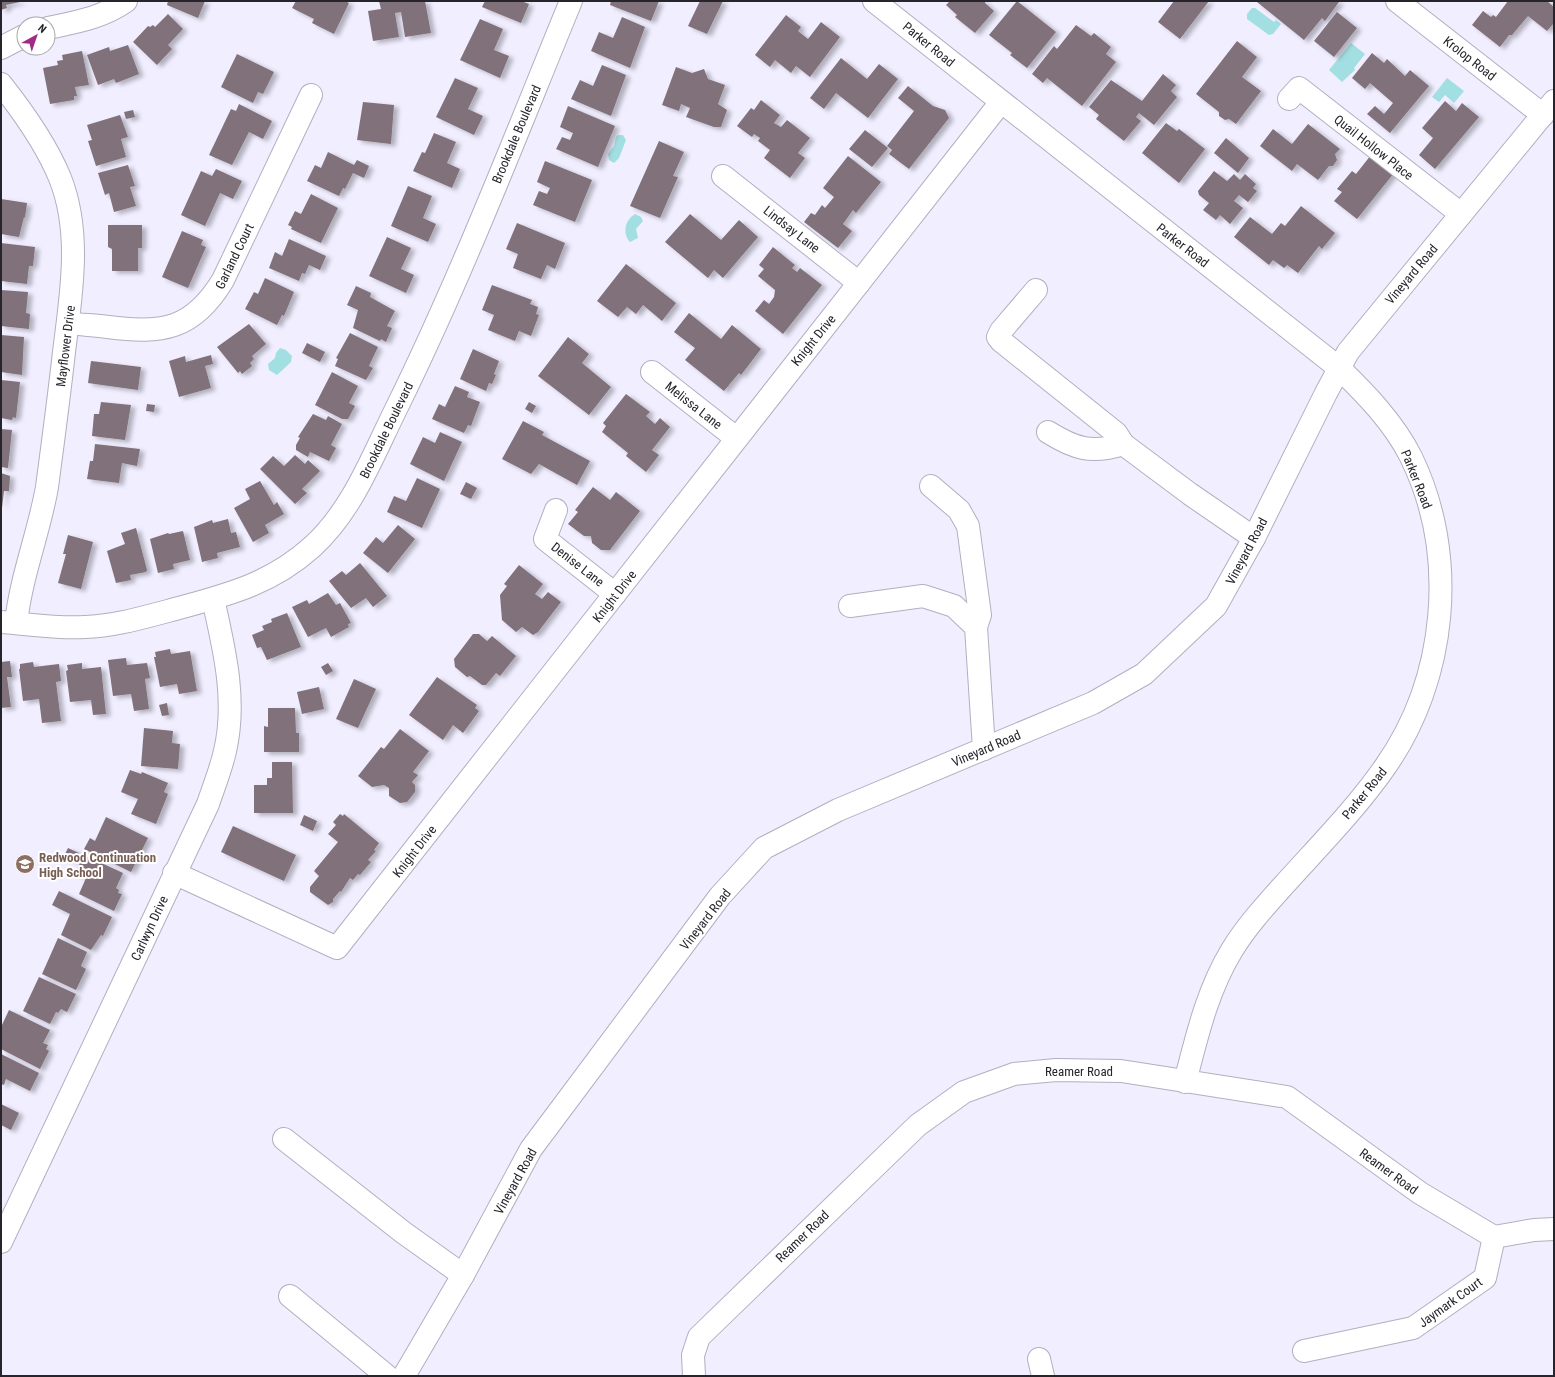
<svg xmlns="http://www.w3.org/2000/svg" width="1555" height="1377" viewBox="0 0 1555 1377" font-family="'Roboto Condensed',sans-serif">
	<defs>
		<filter id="shadow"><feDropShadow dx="4.5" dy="2.5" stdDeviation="2" flood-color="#0004"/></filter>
	</defs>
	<rect width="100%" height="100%" fill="#f0eeff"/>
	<g fill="#a2dfe2">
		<path d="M1252,8h3l19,14 2,-2 5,4 -8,10 -4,1 -22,-16v-5z"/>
		<path d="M1351,43l14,11 -11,14 1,2 -13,12 -13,-12z"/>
		<path d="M1447,78l17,13 -10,12 -9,-8 -6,7 -7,-5z"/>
		<path d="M618,135h5l3,5 -7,18 -5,5 -5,-3 -1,-6 6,-8 2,-9z"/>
		<path d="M635,214l6,3 2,4 -7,8 2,9 -8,4c-8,-9 -5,-22 5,-28z"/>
		<path d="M280,348l6,2 6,6 -1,6 -14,13 -8,-5 -1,-6 7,-6 1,-5z"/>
	</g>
	<g fill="#80717a" filter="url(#shadow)">
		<path d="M1,1h19v1l-14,3 1,3 -6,2z"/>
		<path d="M168,1h37l-7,17 -31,-13z"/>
		<path d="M296,1h49l4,2 -15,31 -22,-11 2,-4 -22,-11z"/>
		<path d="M379,1h46l6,32 -26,4 -4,-25 -6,1 4,24 -26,4 -5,-30 13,-2z"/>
		<path d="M485,1h36l8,3 -8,19 -39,-16z"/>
		<path d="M611,1h48l-8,20 -41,-16z"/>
		<path d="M700,1h23l-16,33 -19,-8z"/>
		<path d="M950,1h35v2l9,8 -19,22 -20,-16 2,-2 -11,-10z"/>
		<path d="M1017,1l39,31 -29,36 -17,-13 2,-2 -23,-18z"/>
		<path d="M1174,1h35l-29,38 -22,-17z"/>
		<path d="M1258,1h80l1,1 -14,19 -3,-3 -18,22 -47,-38z"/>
		<path d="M1508,1h39l7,6v16l-7,8 -19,-15 -16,19h-3l-9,12 -28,-22 11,-14 8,6 2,-2 3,2z"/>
		<path d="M1337,12l20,16 -23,29 -20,-16z"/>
		<path d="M168,14l15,15 -15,16 4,4 -15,16 -24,-23 15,-16 2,1 3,-2 2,2z"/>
		<path d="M786,15l15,12 -3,4 10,8 13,-17 19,15 -30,40 -14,-11 -5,7 -16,-13 -5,7 -15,-12z"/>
		<path d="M622,17l23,10 -15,41 -39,-17 8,-19 14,6z"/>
		<path d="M480,19l23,10 -9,21 15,6 -9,22 -40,-18z"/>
		<path d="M1076,25l15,11 3,-3 17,14 -5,7 10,8 -34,44 -35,-28 -4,5 -11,-9 22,-28 3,3z"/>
		<path d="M1237,41l20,16 -15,20 19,14 -25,33 -7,-5 -4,1 -6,-4v-4l-23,-18z"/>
		<path d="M128,45l11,29 -23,9 -2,-4 -16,6 -11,-30 22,-8 1,4z"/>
		<path d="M82,51l7,34 -14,2 2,9h-3v4l-24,4 -7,-36 15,-3 -1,-4 6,-1 -1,-5z"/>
		<path d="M1372,53l12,10 3,-4 18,17 5,-6 19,16 -39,47 -23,-19 8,-8 9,8 9,-11 -23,-20 -5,6 -13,-11z"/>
		<path d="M237,54l37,18 -11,22 -5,-2 -5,11 -32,-16z"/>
		<path d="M841,58l26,21 12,-15 19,15 -30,39 -32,-25 -12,16 -14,-11z"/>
		<path d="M602,65l24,10 -15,41 -40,-17 9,-19 13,6z"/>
		<path d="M676,67l16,6 12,-4 4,10 17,6 -7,19 9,6 -6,17h-7l-28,-10 4,-9 -9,-4 -2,7 -17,-6z"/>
		<path d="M1163,74l13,11 -5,6 6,6 -23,28 -15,-12 -3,4 5,4 -17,20 -28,-22 3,-4 -10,-8 22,-27 31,21z"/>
		<path d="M455,78l23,10 -10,21 15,7 -9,19 -38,-18z"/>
		<path d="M908,86l25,20 12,4 4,8 -40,51 -20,-15 3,-4 -5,-4 27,-35 -16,-13z"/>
		<path d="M761,100l19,15 -6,8 7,4 6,-7 23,18 -12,15 7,5 -15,20 -26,-20 6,-8 -12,-9 2,-3 -6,-4 -2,3 -15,-11 14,-18 3,2z"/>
		<path d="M1445,101l11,10 6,-8 17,14 -44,52 -16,-14 14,-17 -11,-10z"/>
		<path d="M363,102l31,3 -3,39 -34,-4z"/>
		<path d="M239,104l33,17 -9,18 -14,-7 -17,33 -23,-10 22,-46 5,2z"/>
		<path d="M568,106l47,20 -17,41 -42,-18 6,-12 8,3 3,-7 -13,-6z"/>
		<path d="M133,110l2,7 -9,2 -2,-7z"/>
		<path d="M120,115l8,22 -7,2 5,18 -30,9 -8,-25 4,-1 -5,-15z"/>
		<path d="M1166,123l11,8 2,-2 26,20 -26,34 -37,-30z"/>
		<path d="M1308,124l32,25 -5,5 2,6 -4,6h-4l-11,14 -21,-16 -5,7 -32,-25 13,-17 19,15z"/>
		<path d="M865,130l23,18 -16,19 -23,-18z"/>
		<path d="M434,133l22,9 -9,21 13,6 -8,19 -39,-17 9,-19 3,1z"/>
		<path d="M1226,138l23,20 -11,15 -24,-20z"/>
		<path d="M659,141l25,11 -11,24 5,1 -18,41 -30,-12z"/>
		<path d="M328,152l26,13 3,-5 12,6 -5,12 -11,-5 -8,16 -2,-1 -4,8 -32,-15 8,-16 6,3z"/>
		<path d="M1371,155l23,18 -37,46 -23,-18 8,-9 -5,-3 15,-18 4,3z"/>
		<path d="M848,156l33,26 -25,31 -3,-3 -10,14 9,7 -14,17 -34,-26 7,-9 4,2 7,-10 3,3 9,-11 -11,-9z"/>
		<path d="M545,161l47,19 -17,42 -42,-17 6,-14 8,3 3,-6 -13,-6z"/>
		<path d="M128,165l7,21 -5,1 6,19 -22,6 -5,-19 -4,2 -7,-22z"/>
		<path d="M216,169l26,12 -9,18 -13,-6 -15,33 -24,-11 20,-44 11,5z"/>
		<path d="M1214,171l13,10 7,-7 6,6 5,-6 11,10 -3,4 4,3 -9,11 -9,-7 -5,6 9,7 -13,16 -10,-9 -4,5 -13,-10 6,-7 -10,-8 -1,-4z"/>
		<path d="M408,186l24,10 -9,22 13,6 -8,18 -37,-16z"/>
		<path d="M311,194l27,14 -17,35 -30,-14 1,-2 -4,-2 7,-14 6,3z"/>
		<path d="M1,199l26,4 -2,15 -1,-1 -5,20 -18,-3z"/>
		<path d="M1301,206l34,27 -13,16 -3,-3 -21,27 -11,-8 -3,3 -11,-8 -4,5 -35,-28 16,-20 22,17 9,-11 4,3z"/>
		<path d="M690,214l31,26 18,-20 19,17 -35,41 -9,-8 -6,8 -43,-36z"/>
		<path d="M517,223l48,20 -10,26 -8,-4 -6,14 -28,-11 5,-14 -12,-5z"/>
		<path d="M108,225h34v23h-4v23h-26v-22l-4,-2z"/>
		<path d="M182,231l21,9 -2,5 5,2 -18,41 -26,-11z"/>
		<path d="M387,237l24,11 -10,21 13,6 -8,18 -37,-17z"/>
		<path d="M289,239l37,17 -6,14 -11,-5 -4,9 -3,-1 -3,8 -30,-13 6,-16 7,4z"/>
		<path d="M1,243l34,4 -2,19h-4l-2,18 -26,-3z"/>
		<path d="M773,247l22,18 -3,3 5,4 3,-4 22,17 -39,49 -28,-23 9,-11 5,4 5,-7 1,-7 -17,-14 6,-7 -5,-4z"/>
		<path d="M626,264l50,39 -14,18 -19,-16 -7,9 -9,-7 -9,10 -21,-16z"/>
		<path d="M265,278l29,14 -10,24 -2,-1 -5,10 -32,-16 9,-17 4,2z"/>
		<path d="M492,285l40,15 -2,4 8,3 -2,7 3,1 -8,21 -12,-5 -4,10 -27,-11 6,-15 -12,-5z"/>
		<path d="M356,286l15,7 -1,4 25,14 -8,15 5,2 -6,14 -5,-3 -1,2 -27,-13 5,-18 -11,-5z"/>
		<path d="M1,290l27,2 -2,21 4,1 -1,15 -28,-3z"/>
		<path d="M689,313l32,26 11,-14 29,24 -20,26 -2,-2 -15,18 -39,-31 10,-12 -21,-16z"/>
		<path d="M249,324l17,20 -14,12 2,3 -4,4 2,3 -10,8 -2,-3 -2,2 -21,-26z"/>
		<path d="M350,333l28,14 -9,19 4,2 -7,12 -31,-14 3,-7 -2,-1z"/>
		<path d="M1,335l23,2 -2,38 -21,-3z"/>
		<path d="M568,337l21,17 -7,9 29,24 -22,28 -51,-39z"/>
		<path d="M307,343l18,9 -5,10 -18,-9z"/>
		<path d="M473,349l26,12 -5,13 2,1 -4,9 -3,-1 -3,8 -26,-12z"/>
		<path d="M211,355l2,9 -8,2 6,22 -32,9 -10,-36 16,-5 1,6z"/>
		<path d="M91,361l50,6 -3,23 -50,-7z"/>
		<path d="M332,372l26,14 -9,17 6,3 -7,13h-6l-27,-14z"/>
		<path d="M1,380l19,2 -4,36 -3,-1 -1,3 -11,-2z"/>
		<path d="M455,386l14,6 -2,5 13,5 -9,24 -3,-1 -4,8 -32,-14 7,-15 6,3z"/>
		<path d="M626,394l24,18 -4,4 9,8 5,-6 10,9 -18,23 7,5 -13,17 -20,-16 2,-3 -26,-21 4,-6 -3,-3z"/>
		<path d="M101,402l30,3 -6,35 -33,-4 2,-22h5z"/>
		<path d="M529,402l7,4 -4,7 -7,-4z"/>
		<path d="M147,404l8,1 -1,7 -8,-1z"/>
		<path d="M313,414l13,6 2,-4 14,8 -11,21 5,3 -7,13 -19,-9 -2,5 -12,-7v-5l4,-7 -2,-1z"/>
		<path d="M523,421l21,11 -2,3 48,26 -13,24 -38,-21 -8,10 -29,-15z"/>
		<path d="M1,429l11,1 -4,38 -7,-1z"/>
		<path d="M440,432l22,10 -18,39 -34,-17 13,-27 12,6z"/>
		<path d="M95,444l45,5 -3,17 -15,-3 -3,20 -32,-4 3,-18h3z"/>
		<path d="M295,455l10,9 3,-4 12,11 -18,18 5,4 -12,11 -35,-35 13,-13 11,10z"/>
		<path d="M1,473l9,3 -1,15h-5l-2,17z"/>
		<path d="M417,478l23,11 -18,39 -35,-16 7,-16 12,5z"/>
		<path d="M260,481l14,24 3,-3 7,12 -19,11 4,8 -16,9 -19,-34 16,-9 -5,-10z"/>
		<path d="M466,482l11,6 -6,11 -11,-5z"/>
		<path d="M593,487l17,13 6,-8 24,19 -30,39h-9l-9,-7 -1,-7h-7l-16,-12 10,-12 -3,-2z"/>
		<path d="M228,519l3,14 5,-1 4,15 -23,6 1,5 -16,4 -8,-35 18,-7 1,3z"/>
		<path d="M398,525l17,14 -27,34 -25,-20 13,-16 7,6z"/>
		<path d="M136,528l11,42 -1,2 -16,3 1,5 -15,3 -9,-32 18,-7 -4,-11z"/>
		<path d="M183,531l7,29 -17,4 1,5 -16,4 -8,-34 18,-6 1,1z"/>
		<path d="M68,535l25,7 -12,47 -23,-6 8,-29h-3z"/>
		<path d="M360,563l27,33 -14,11 -7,-9 -15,10 -22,-27 13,-10 4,4z"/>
		<path d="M519,565l24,19 -8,10 7,5 6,-7 13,10 -23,30 -5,3 -11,-8 -6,5 -14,-12 -2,-25 7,-9 -3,-2z"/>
		<path d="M328,593l8,12 4,-2 11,20 -3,1 1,3 -18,10 -5,-9 -18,9 -16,-30 15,-7 2,4z"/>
		<path d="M287,613l14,34 -34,13 -6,-13 -4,1 -5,-13 12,-5 -2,-4 10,-4 -1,-3z"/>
		<path d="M473,634h6l8,7 5,-5 24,20 -16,20 -4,-3 -10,12h-4l-12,-9 -3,1 -12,-10 -1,-8z"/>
		<path d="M170,649l1,5 19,-3 7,40 -18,3 -2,-10 -17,3 -6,-30h2l-1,-5z"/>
		<path d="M126,658l1,7 20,-2 3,15 -5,1 4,30 -15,2 -3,-17 -18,2 -5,-36z"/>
		<path d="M10,661l2,16h-5l4,30 -10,1v-46z"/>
		<path d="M33,662l1,5 25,-3 2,17 -5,1 5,39 -19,2 -3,-24 -16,2 -4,-32h1v-5z"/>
		<path d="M82,663v6l19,-2 5,47 -13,1 -2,-15 -21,2 -4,-31 2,-1 -1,-5z"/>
		<path d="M328,663l5,8 -7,4 -5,-8z"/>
		<path d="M437,677l40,28 -2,3 4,3 -16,22 -10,-8 -10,15 -34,-25z"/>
		<path d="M354,679l22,10 -18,39 -22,-9z"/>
		<path d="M319,687l5,22 -22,5 -5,-22z"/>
		<path d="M167,703l2,12 -7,1 -3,-11z"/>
		<path d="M268,708h27l1,25h3v19h-35v-26l4,1z"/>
		<path d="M144,728l29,3 -1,12 8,1 -2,25 -37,-3z"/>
		<path d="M400,729l29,22 -16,21 5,3 -6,7 3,3v7l-8,10 -7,1 -11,-7v-8l-5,-3 -12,2 -14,-11 23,-29 3,2z"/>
		<path d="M272,762h20l1,51h-39v-28h13v-7h5z"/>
		<path d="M130,770l11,4 1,-2 26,11 -4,9 4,2 -12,30 -25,-10 7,-15 -17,-7z"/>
		<path d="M340,814l3,2 1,-2 35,29 -5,7 2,1 -8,9 3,2 -11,13 -2,-1 -5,6 -3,-2 -9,14 -1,-1 -7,8v3l-5,3 -18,-13v-5l9,-11 -5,-5 24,-29 -10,-8 8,-9 -3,-3z"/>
		<path d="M304,815l13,6 -4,10 -13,-6z"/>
		<path d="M106,817l42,21 -17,34 -47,-23 6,-11 5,3z"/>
		<path d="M233,826l63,29 -12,26 -63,-29z"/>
		<path d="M68,848l11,5 -4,9 -11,-6z"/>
		<path d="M84,855l39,18 -7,15 3,2 -1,3 4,1 -8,17 -35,-17 7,-16 -11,-5z"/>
		<path d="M59,891l53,26 -9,19 -2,-1 -10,15 -30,-15 9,-21 -18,-9z"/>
		<path d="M58,938l29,14 -6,14 5,3 -10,21 -34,-16z"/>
		<path d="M39,977l37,17 -9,18 -6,-3 -3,4 -2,-1 -6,12 -27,-13z"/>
		<path d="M9,1010l41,20 -7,13 5,2 -2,4 3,2 -9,18 -39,-20v-22z"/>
		<path d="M1,1054l38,19 -9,18 -24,-12 -2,6 -3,-1z"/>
		<path d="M1,1104l18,9 -8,17 -10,-5z"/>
	</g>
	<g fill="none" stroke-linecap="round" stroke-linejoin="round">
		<defs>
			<g id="minor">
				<path d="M874,1l465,367c27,26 55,55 72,89 48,98 36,222 -26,310 -30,43 -67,80 -102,119 -18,20 -37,41 -51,64 -25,41 -35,86 -47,132"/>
				<path d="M1397,1l146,114"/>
				<path d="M48,28c28,-6 54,-10 78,-27"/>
				<path d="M1,48l23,-12"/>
				<path d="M1,84c23,29 45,60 59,94 22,55 11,117 4,174 -5,45 -11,90 -17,135 -8,46 -26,89 -31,136"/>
				<path d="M1289,99l10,-11 162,126"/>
				<path d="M723,176l136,107"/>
				<path d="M1036,290l-35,41 -3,6 3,4 115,92 7,11 67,50 64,44"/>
				<path d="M68,323c13,2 26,2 40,4 54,7 85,3 115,-47l88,-185"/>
				<path d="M652,372l84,66"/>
				<path d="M1048,432c27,17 44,22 75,12"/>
				<path d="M931,486l28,24 9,16 12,89 -4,12"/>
				<path d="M556,510l-11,29 70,55"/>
				<path d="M850,606l73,-10 31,10 22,21 8,122"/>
				<path d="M1,622c28,2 57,7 84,5 29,-1 56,-9 83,-16 54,-15 101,-25 144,-64 41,-37 61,-92 85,-140 65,-132 118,-270 174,-406"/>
				<path d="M174,873l163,75 664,-846"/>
				<path d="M284,1139l120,94 59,42"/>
				<path d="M1,1242l207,-438c6,-18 13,-35 17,-53 12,-51 -1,-103 -12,-152"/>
				<path d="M290,1296l97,80"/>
				<path d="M1304,1351l109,-23 72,-50 9,-41"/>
				<path d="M1039,1359l4,17"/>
				<path d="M404,1376l59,-101 68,-126 189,-253 44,-48 74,-38 255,-107 51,-29 72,-68 38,-68 72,-145 22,-41 206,-251"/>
				<path d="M694,1376l-1,-21 6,-18 219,-212 46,-33 50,-18 42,-4 65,1 166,26 133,96 74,44 40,-7 20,-1"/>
			</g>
		</defs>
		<use href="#minor" stroke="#b2afbf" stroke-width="24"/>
		<use href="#minor" stroke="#fff" stroke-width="22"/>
	</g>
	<defs>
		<symbol id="school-disc" viewBox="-11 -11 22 22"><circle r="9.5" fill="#8d6e63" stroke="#fff"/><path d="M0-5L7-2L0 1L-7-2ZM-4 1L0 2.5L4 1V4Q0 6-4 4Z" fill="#fff"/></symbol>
	</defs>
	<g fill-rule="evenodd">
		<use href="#school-disc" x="14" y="853" width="22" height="22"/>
	</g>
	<g text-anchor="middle" stroke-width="4" stroke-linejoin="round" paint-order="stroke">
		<g font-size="13" fill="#26252b" stroke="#fff">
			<text transform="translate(929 44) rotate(39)" y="5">Parker Road</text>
			<text transform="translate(1470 58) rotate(38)" y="5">Krolop Road</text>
			<text transform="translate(516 134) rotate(-67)" y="5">Brookdale Boulevard</text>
			<text transform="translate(1374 147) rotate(38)" y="5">Quail Hollow Place</text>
			<text transform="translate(792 229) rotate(38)" y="5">Lindsay Lane</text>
			<text transform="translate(1183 245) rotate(38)" y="5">Parker Road</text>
			<text transform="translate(234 256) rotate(-64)" y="5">Garland Court</text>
			<text transform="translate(1411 274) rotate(-50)" y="5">Vineyard Road</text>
			<text transform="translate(813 340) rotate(-51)" y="5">Knight Drive</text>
			<text transform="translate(65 346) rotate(-83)" y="5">Mayflower Drive</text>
			<text transform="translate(694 405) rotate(38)" y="5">Melissa Lane</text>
			<text transform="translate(386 430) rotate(-64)" y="5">Brookdale Boulevard</text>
			<text transform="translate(1417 479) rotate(68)" y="5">Parker Road</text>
			<text transform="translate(1246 551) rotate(-62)" y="5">Vineyard Road</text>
			<text transform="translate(578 564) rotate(38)" y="5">Denise Lane</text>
			<text transform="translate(614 596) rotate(-52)" y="5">Knight Drive</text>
			<text transform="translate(986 748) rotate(-23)" y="5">Vineyard Road</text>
			<text transform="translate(1364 793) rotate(-51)" y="5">Parker Road</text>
			<text transform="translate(414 851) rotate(-52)" y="5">Knight Drive</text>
			<text transform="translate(705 919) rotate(-52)" y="5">Vineyard Road</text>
			<text transform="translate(149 928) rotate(-65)" y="5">Carlwyn Drive</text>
			<text x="1079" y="1076">Reamer Road</text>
			<text transform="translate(1389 1171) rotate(36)" y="5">Reamer Road</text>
			<text transform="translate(515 1181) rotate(-61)" y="5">Vineyard Road</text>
			<text transform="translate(802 1236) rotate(-44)" y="5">Reamer Road</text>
			<text transform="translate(1450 1302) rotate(-36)" y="5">Jaymark Court</text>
		</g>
		<g font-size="13" font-weight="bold" fill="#785e54" stroke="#fff" text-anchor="start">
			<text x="39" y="862">Redwood Continuation<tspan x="39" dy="15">High School</tspan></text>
		</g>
	</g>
	<rect width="1555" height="1377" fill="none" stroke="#26252b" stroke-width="4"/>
	<g transform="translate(36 36) rotate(40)"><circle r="19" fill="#ffffff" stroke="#a8a8aa"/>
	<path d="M0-3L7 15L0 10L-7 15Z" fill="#a12b83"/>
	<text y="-6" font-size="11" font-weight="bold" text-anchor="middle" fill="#26252b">N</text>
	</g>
</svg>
